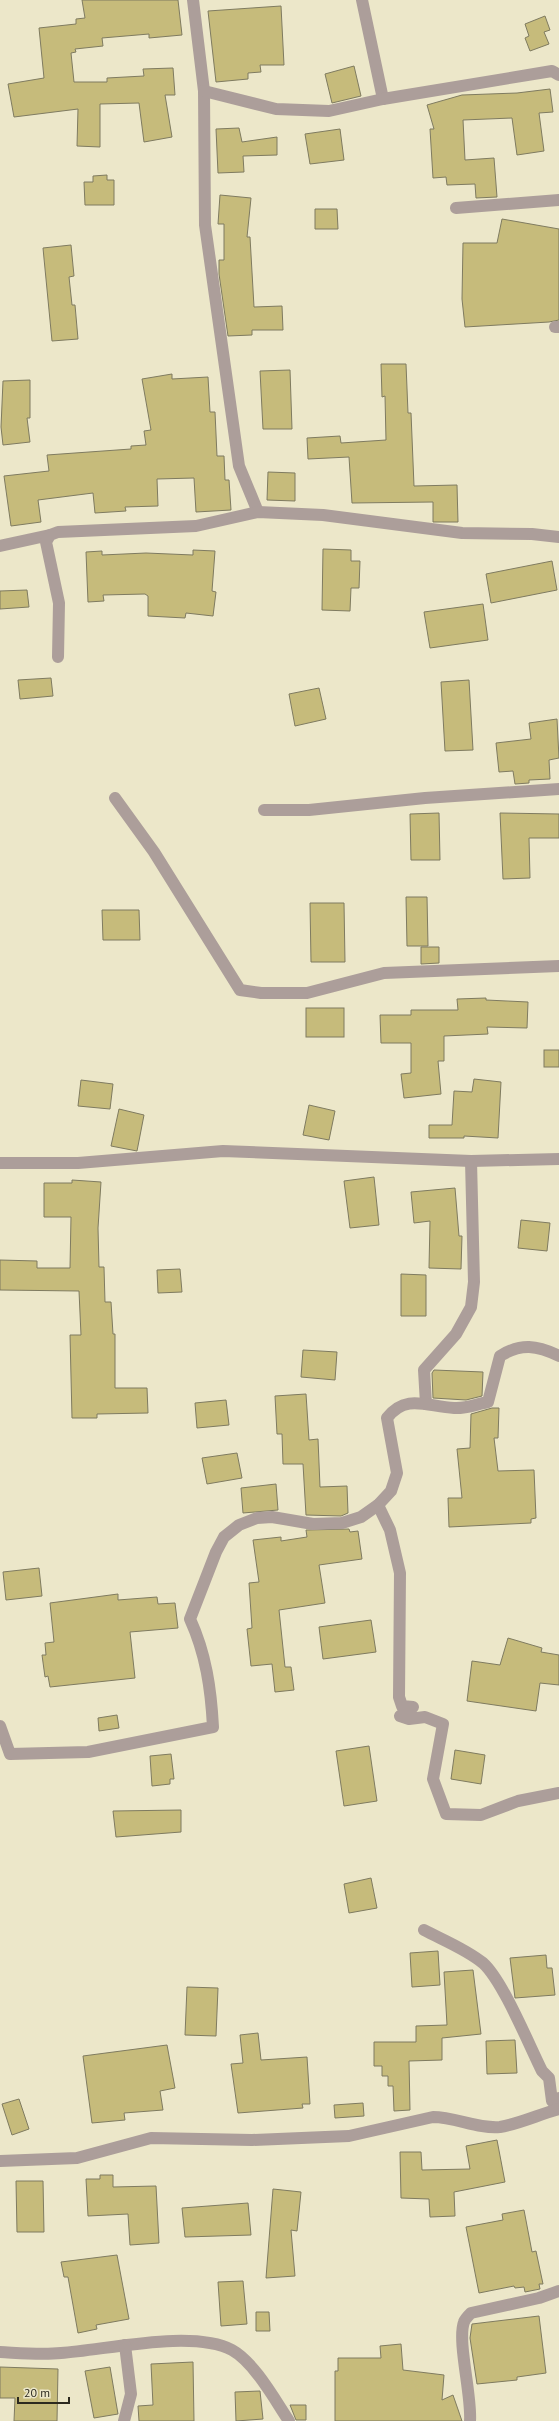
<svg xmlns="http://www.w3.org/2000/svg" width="559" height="2421" viewBox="0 0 559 2421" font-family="'PT Sans',sans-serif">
	<rect width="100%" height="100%" fill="#ece7c9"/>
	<g fill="#c6bb7b" stroke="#7f7b60">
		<path d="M82,0h96l4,35 -33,3v-4l-47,4 1,8 -28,3 1,3 -5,1 3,29h33v-4l37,-2 -1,-7 30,-1 2,27h-10l7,42 -28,5 -5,-39 -39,1v43l-23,-1 1,-37 -64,8 -6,-33 36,-6 -5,-50 37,-4v-5l9,-1z"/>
		<path d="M281,6l3,59h-24l1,7 -13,1v6l-32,3 -8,-71z"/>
		<path d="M545,16l5,14 -6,2 5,12 -19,7 -5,-13 4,-2 -4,-12z"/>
		<path d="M354,66l7,30 -29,7 -7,-29z"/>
		<path d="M550,89l3,23 -14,1 5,38 -27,4 -5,-37 -49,2 2,40 29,-2 3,39 -21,1 -1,-14 -28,1 -1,-8 -13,1 -3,-49h4l-7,-24 35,-10 55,-2z"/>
		<path d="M239,128l3,14 35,-5v18l-34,1 1,16 -26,1 -2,-44z"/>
		<path d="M340,129l4,31 -34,4 -5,-30z"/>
		<path d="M107,175v5h7v25h-29l-1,-23h9v-6z"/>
		<path d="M220,195l31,3 -4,39h3l4,70 28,-1 1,24h-31v5l-24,1 -9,-62v-14h5v-36h-6z"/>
		<path d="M315,209h22l1,20h-23z"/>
		<path d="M502,219l57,10v91l-10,2 -84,5 -3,-28 1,-56h34z"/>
		<path d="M71,245l3,31 -5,1 3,28h3l3,34 -26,2 -9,-93z"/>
		<path d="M381,364h25l2,49h3l3,73 43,-1 1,37h-25v-20l-81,1 -3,-46 -41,2 -1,-21 33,-2 1,7 45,-3 -1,-44 -3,1z"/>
		<path d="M290,370l2,59h-29l-3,-58z"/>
		<path d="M172,374v5l36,-2 2,35h5l2,44h7l1,24h4l2,30 -35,2 -2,-34 -37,1 1,27 -33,1 1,4 -31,2 -2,-20 -55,7 3,22 -30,4 -7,-50 45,-5 -2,-16 84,-6v-3l15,-1 -2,-14 7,-1 -9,-51z"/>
		<path d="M30,380v38h-3l3,24 -27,3 -2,-18 2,-46z"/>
		<path d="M268,472l27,1v28l-28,-1z"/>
		<path d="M323,549l28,1v11h9l-1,27h-8l-1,23 -28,-1z"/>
		<path d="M193,550l22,1 -3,40 4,1 -3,24 -27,-3 -1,5 -37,-2v-20l-3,-2 -42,1 1,6 -16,1 -2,-50 16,-1v4l44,-2 47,2z"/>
		<path d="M552,561l5,29 -66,13 -5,-29z"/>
		<path d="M27,590l2,17 -29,2v-18z"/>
		<path d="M483,604l5,36 -58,8 -6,-36z"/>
		<path d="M51,678l2,18 -33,3 -2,-19z"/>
		<path d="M469,680l4,70 -28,1 -4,-69z"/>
		<path d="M319,688l7,31 -31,7 -6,-32z"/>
		<path d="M557,719l2,39 -10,2 1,19 -21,1v3l-14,1 -2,-13 -14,1 -3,-29 35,-4 -2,-16z"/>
		<path d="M439,813l1,47h-29l-1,-46z"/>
		<path d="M500,813l59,1v24h-30l1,40 -27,1z"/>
		<path d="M406,897h21l1,49h-21z"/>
		<path d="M310,903h34l1,59h-34z"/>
		<path d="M102,910h37l1,30h-37z"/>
		<path d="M421,947h18v16l-18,1z"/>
		<path d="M486,998v2l42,2 -1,26 -40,-1 1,7 -44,2v25h-6l3,33 -37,4 -3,-24 10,-1v-30h-30l-1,-28h31v-5h47l-1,-11z"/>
		<rect x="306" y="1008" width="38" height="29"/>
		<rect x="544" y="1050" width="15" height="17"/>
		<path d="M474,1079l27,3 -3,56 -34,-2v2h-35v-13h23l2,-34 18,1z"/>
		<path d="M81,1080l32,4 -3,25 -32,-3z"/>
		<path d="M309,1105l26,6 -6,29 -26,-5z"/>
		<path d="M119,1109l25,6 -7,36 -26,-5z"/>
		<path d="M374,1177l5,48 -29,3 -6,-47z"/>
		<path d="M72,1180l29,2 -3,46 1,39h5l1,35h6l2,32h2v54h32l1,25 -51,1v4h-25l-2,-83h11l-2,-44 -79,-1v-30l37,1v7h33l1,-51h-27v-34h28z"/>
		<path d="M455,1188l4,48h3l-1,33 -32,-1 1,-47 -16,2 -3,-31z"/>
		<path d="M521,1220l29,3 -3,28 -29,-3z"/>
		<path d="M180,1269l2,23 -24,1 -1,-23z"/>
		<path d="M401,1274l25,1v41h-25z"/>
		<path d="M303,1350l34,2 -2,28 -34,-3z"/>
		<path d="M434,1370l49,2 -1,24 -16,4 -33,-2 -1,-25z"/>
		<path d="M306,1394l3,46 9,-1 2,48 27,-1 1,27 -7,3 -35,-1 -3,-51h-20l-1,-30h-5l-2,-38z"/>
		<path d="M226,1400l3,25 -32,3 -2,-25z"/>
		<path d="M492,1408h7l-1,30h-4l4,33 36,-1 2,48 -5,1v4l-82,4 -1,-29h14l-5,-49 13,-1 1,-34z"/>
		<path d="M237,1453l5,25 -35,6 -5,-26z"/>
		<path d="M276,1484l2,26 -35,3 -2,-25z"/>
		<path d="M349,1529l1,3 8,-1 4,28 -43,6 6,38 -46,7 6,57h6l3,23 -19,2 -3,-28 -21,2 -4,-37 5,-1 -3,-45 10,-1 -6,-42 28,-3v4l26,-4 -1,-7z"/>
		<path d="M39,1568l3,28 -36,4 -3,-28z"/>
		<path d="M118,1594v6l39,-3 1,7 17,-1 3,25 -48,4 5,46 -85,9 -2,-11 -3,1 -3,-22h4l-1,-12 9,-1 -4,-39z"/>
		<path d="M371,1620l5,32 -53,7 -4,-32z"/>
		<path d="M508,1638l34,10 -1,4 18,3v30l-19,-2 -4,28 -69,-10 5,-40 28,4z"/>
		<path d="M117,1715l2,13 -20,3 -1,-13z"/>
		<path d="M369,1746l8,55 -33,5 -8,-55z"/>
		<path d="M455,1750l30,5 -4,29 -30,-5z"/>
		<path d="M171,1754l3,25h-4v5l-18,2 -2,-30z"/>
		<path d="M181,1810v22l-65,5 -3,-26z"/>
		<path d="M371,1878l6,30 -28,5 -5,-29z"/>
		<path d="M438,1951l2,34 -28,2 -2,-34z"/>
		<path d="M546,1955l1,13h5l3,27 -40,3 -5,-40z"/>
		<path d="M473,1970l8,64 -39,4v22l-33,1 1,49 -16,1 -1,-25h-5v-10h-6v-10h-8v-24h42v-16l31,-1 -3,-53z"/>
		<path d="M187,1987l31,1 -2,48 -31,-1z"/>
		<path d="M258,2033l3,27 46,-3 3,47h-8l1,4 -65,5 -7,-49 12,-1 -3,-28z"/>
		<path d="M515,2040l2,33 -30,1 -1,-33z"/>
		<path d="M167,2045l8,43 -15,3 3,19 -39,3 1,7 -33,3 -9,-67z"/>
		<path d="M19,2099l10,30 -17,6 -10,-31z"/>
		<path d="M363,2103l1,13 -29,2 -1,-13z"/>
		<path d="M497,2140l8,42 -51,10 1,24 -25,1 -1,-18 -28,-1 -1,-46h21l1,18 48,-1 -4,-23z"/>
		<path d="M100,2175h13v12l43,-1 3,57 -29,2 -2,-31 -40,2 -2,-37h14z"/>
		<path d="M16,2181h27l1,51h-27z"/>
		<path d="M273,2189l28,3 -4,39 -6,-1 4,46 -29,2z"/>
		<path d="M248,2203l3,32 -66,2 -3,-29z"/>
		<path d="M524,2210l8,42 4,-1 7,33h-4l1,5 -15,3 -1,-5 -9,1 -1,-2 -35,7 -13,-66 37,-7 -1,-6z"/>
		<path d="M117,2255l12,64 -33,6 1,4 -19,4 -10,-56h-4l-3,-15z"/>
		<path d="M243,2281l4,43 -26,2 -3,-44z"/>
		<path d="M256,2312h13l1,19h-14z"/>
		<path d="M539,2316l7,57 -29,4v3l-40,4 -7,-46 2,-14z"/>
		<path d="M401,2344l2,26 41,5 -2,25 11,-5 9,26h-127v-50h3v-13h43l-1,-12z"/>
		<path d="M193,2362l1,59h-55l-1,-15 15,-1 -2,-41z"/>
		<path d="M0,2367l58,2 -1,52h-43l1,-23h-15z"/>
		<path d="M110,2367l8,47 -24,4 -9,-47z"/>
		<path d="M260,2391l3,28 -27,2 -1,-29z"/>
		<path d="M290,2405h16v15h-10z"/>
	</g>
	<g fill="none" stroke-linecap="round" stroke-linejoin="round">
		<g stroke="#ac9e9a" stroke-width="12">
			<path d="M193,0l11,91 1,134 34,241 19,46"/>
			<path d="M362,0l21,99"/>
			<path d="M204,91l72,18 53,2 54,-12 169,-28 7,4"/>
			<path d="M456,208l103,-8"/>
			<path d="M555,327h4"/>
			<path d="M0,546l50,-11"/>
			<path d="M58,657l1,-54 -13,-61 4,-7 8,-3 138,-6 62,-14 65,3 139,18 70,1 27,3"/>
			<path d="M115,798l39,54 86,138 21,3h46l77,-20 175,-7"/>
			<path d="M264,810h45l116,-12 134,-9"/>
			<path d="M0,1163h78l145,-12 248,10 88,-2"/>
			<path d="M426,1404l-2,-34 32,-36 15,-27 3,-25 -3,-121"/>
			<path d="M378,1505l12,25 10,43 -1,124 3,9 11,1 -13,9 9,3 16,-2 18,7 -10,55 13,35 35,1 37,-14 41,-8"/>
			<path d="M0,1726l10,28 78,-2 125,-25c-2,-38 -7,-73 -23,-108l26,-67 8,-15 15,-12 18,-7 15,-1 41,7 29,-1 19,-6 17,-12 13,-14 6,-18 -10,-55c19,-25 41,-11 67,-10 11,1 23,-4 34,-6l12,-46c21,-13 37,-11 59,0"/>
			<path d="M424,1930c19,10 42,19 59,33 20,18 46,82 59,108l7,7 3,23 7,-3"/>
			<path d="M0,2161l77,-3 74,-20 101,2 97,-4 84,-19c22,0 45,12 67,10 19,-3 40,-13 59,-18"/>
			<path d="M0,2352c20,1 41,3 61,1 45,-3 131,-24 171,-3 22,12 43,50 57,71"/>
			<path d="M124,2421l7,-27 -6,-49"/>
			<path d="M470,2421c2,-25 -13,-80 -6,-99 1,-3 5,-7 7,-9l68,-15 20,-7"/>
		</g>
	</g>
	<path d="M18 2397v6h51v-6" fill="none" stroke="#2c2a1f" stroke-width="2"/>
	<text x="24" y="2397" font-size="12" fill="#2c2a1f" stroke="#ece7c9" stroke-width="3" paint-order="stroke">20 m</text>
</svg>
